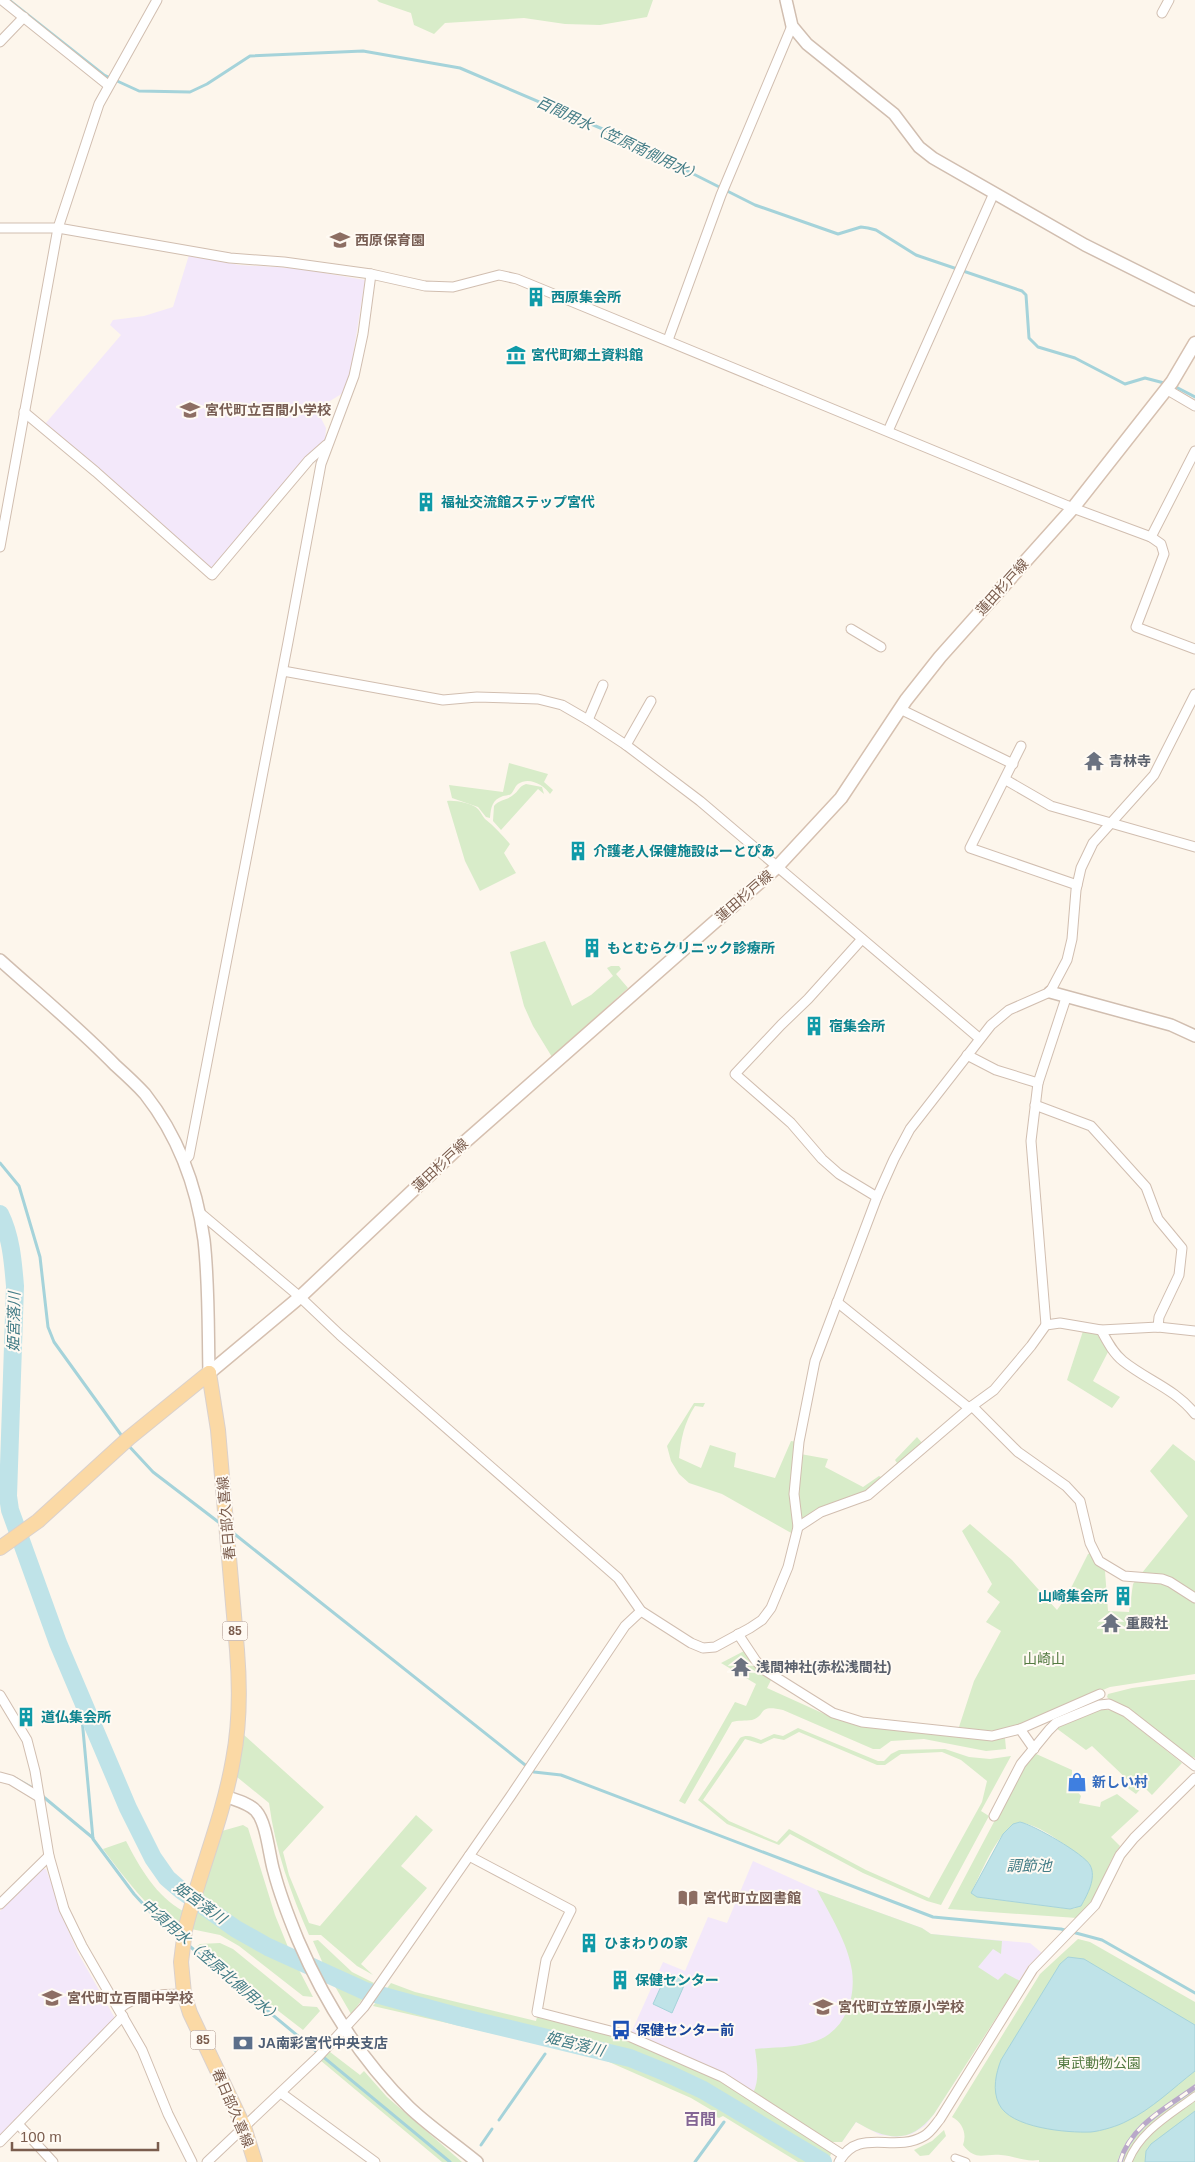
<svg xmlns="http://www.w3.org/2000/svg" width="1195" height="2162" viewBox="0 0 1195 2162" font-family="Helvetica,'Noto Sans JP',sans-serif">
	<rect width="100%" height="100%" fill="#fdf6ec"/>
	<g fill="#f3e8fa">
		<path d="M189,255l50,10 56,3 70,12 -15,95 -7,18 -18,11 -5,12 6,12 -1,12 -16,16 -97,113 -167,-145 76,-89 -11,-10 3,-5 31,-4 29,-9z"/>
		<path d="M753,1861l64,29 105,38 9,6 99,9 12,10 -13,12 -95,149 -9,12 -13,8 -15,3 -17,-2 -24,-13 -14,20 -211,-109 32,-71 22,9 23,-54 19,6z"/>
		<path d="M42,1869h4l22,61 10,23 38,67 -116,116v-225z"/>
	</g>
	<g fill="#d8ecc9" fill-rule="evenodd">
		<path d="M377,0h276l-6,17 -47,8 -35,-1 -41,-6 -79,5 -11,11 -20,-9 -3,-12 -32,-11z"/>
		<path d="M509,763l39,11 -4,8 9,8 -3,4c-6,-9 -21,-18 -32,-10 -3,2 -4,7 -7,10 -1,1 -6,2 -8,2 -11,4 -12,11 -13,22l-4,-1 -8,-10 -26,-9 -3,-13 54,7z"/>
		<path d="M526,784l16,3 2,7 -6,-5 -37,41 -8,-9 1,-15c6,-7 14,-6 19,-11 6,-4 6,-9 13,-11z"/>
		<path d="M447,801c8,-1 25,2 31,8 3,3 4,7 7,10 9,7 17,16 25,25l-6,9 12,20 -36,18 -15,-30z"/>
		<path d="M545,941l27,65 19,-11 22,-19 -6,-8 4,-2h8l2,3 -5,5 12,14 -76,69 -19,-31 -9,-20 -14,-54z"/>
		<path d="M1083,1331l14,3 11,18 -15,29 27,16 -8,11 -45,-28z"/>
		<path d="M694,1403h11l-2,4 -8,-1c-11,17 -14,33 -16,52l22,10 9,-23 26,8 -2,14 41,11 16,-37 6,1 -2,11 33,6 -3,8 38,20 16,-11 2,1 16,-14 -2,-3 22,-23 6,7 -58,49 -45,16 -27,25 -71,-40 -33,-11 -10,-9 -8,-13 -4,-15z"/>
		<path d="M1173,1444l22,17v213l-85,13 -92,38 -19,5 -15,1 -25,-4 15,-46 27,-50 -15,-9 14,-20 -13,-10 5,-8 -30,-53 8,-7 42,36 45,50 10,-14 21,-42 3,-1 7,13 7,5 3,40 21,1 4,-28 55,-68 -38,-45z"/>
		<path d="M746,1650l26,28 -5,10 64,29 32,9 125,14 17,-2 1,11 -20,2 -62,-12 -33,2 -11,8h-7l-90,-39c-27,-6 -16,6 -31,10 -7,1 -14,0 -20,2l-47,82 -6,-3 56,-99 11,4 10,-22 -35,-21z"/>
		<path d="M1191,1680h4v78l-8,-3 -57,-45 -20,-10 -3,-3 1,-3 24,-6z"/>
		<path d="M1102,1709l12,2 8,4 60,48 -30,32 -9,-9 -7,8 -11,-8 4,-5 -37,-35 -6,4 -30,-22z"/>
		<path d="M798,1728l80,33h6l7,-7 8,-4 46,-1 24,8 21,2 21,-3 -30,55 8,5 -48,89 -14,-4 -64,-28 -73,-39 -11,11 -52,-21 -29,-24 42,-62c7,-4 13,-1 21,2l13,-6 9,2zM799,1732l78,33h8l16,-11 41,-2 19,8 26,21 -5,21 -53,96 -63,-28 -77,-41 -12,13 -48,-21 -26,-21 42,-61 16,5 13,-6 10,2z"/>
		<path d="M244,1735l80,72 -41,45 6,23 20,48 11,3 96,-111 17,15 -32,36 26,22 -66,76 12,11 -16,-9 -36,-31h-12c-18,-41 -34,-86 -40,-132l-32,-26z"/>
		<path d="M1034,1753l38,17v15l9,11 -2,7 21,4 1,-5 16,-8 22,17 -28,26 9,9c-10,13 -14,28 -22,43 -5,12 -13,20 -21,29l-129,-9 76,-144zM1020,1822c26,5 49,27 70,42l-14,44 -6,1 -93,-12 -4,-8c9,-18 27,-63 47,-67z"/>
		<path d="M243,1825l5,3 27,87 15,37 -39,-19 -50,-36 21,-66z"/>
		<path d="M126,1841c14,27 30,55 57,70l-5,22c-30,-25 -52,-53 -75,-84z"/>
		<path d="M817,1890l105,38 9,6 71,7 -1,13 -8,-5 -15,18 20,13 7,-7 15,8 -86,133c-24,31 -47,26 -78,8l-14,20h-11l-78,-49c7,-13 4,-30 2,-44 20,-2 42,-1 61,-8 28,-10 40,-41 36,-70 -4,-28 -22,-56 -35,-81z"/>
		<path d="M198,1908l20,15 80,45 15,29 -10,-1 -64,-50 -19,-11 -29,-6z"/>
		<path d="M1078,1939l12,3 105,60v160h-156v-2c-15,2 -24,-4 -38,-5 -17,-2 -25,7 -38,-10 4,-11 0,-22 -11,-28l88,-143z"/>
		<path d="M318,1940l34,32 22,11 -3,4 -32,-12 -14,-7 -12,-27z"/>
		<path d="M220,1943l13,6 70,57 14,1 3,4 -17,19 -107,-83 4,-3z"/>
		<path d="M333,1983l15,8 17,5 -14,18z"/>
		<path d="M391,1983l24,9 121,29 1,-4 89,22 97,42 109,70 -4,11 -129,-80 -45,-21 -47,-18 -120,-24 -102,-28z"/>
		<path d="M377,2001l229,54 50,18 48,23 110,66h-16l-75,-46 -4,2 -5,-2 -1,-5 -22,-13 -91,-40 -227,-52z"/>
		<path d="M330,2052l30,23 4,-4 23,26 75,65h-20l-122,-102z"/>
		<path d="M944,2130l2,6 -17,19 -9,1 -6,-6 18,-9z"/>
	</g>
	<g fill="#bfe3e8" stroke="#a5d3da">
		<path d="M1020,1822c14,3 64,32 70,43 7,13 -3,30 -9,41l-11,3 -93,-12 -6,-4 32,-59 10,-10z"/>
		<path d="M1068,1957l16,2 111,66v46c-22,17 -43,38 -68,50 -9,5 -26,10 -36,11 -24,1 -81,-4 -92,-28 -7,-14 -3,-31 2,-44l59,-96z"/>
		<path d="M667,1973l19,8 -14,32 -19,-9z"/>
		<path d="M1195,2111v51h-50l1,-11 5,-7z"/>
	</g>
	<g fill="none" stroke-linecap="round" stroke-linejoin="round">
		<g stroke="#a5d3da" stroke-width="3">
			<path d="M9,0l95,75 35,16 51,1 17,-8 43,-28 113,-5 97,17 152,65 143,72 83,29 23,-7 7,1 8,2 40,25 106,36 4,4 3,43 9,9 37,11 50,26 20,-6 23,6"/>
			<path d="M1174,386l21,11"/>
			<path d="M0,1163l19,23 21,71 8,70 6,15 70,97"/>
			<path d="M127,1444l26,28 68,52"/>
			<path d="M232,1532l302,240 27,3 372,142 128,12 41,11 93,53"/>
			<path d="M80,1697l13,142 41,55 20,22 26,22"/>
			<path d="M15,1778l16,9"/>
			<path d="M40,1794l53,44"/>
			<path d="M187,1944l263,218"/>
			<path d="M499,2120l46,-66"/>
			<path d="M481,2145l11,-16"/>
			<path d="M695,2162l29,-40"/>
		</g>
		<path stroke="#bfe3e8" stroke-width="18" d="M0,1214c11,22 13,48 15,72l-7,210 2,14 48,133 70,165 25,50 14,20 15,13 54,38 32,18 97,44 95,26 170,41 37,15 36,17 120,72"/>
		<defs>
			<g id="pedestrian">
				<path d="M955,2158l11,4"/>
				<path d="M1128,2162c12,-31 42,-47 67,-66"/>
			</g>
			<g id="minor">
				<path d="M2,0l106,85"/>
				<path d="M1162,13l7,-13"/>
				<path d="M0,42l24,-25"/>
				<path d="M0,228h58l172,30 54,4 87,12 54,12 28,1 46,-12 18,4 556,229 78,29 10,7 3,10 -28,73 59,22"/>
				<path d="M668,340l53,-145 71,-169"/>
				<path d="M1166,389l29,17"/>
				<path d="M24,412l72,60 116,103 97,-115 17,-15"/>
				<path d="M888,431l106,-238"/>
				<path d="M1151,537l44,-86"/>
				<path d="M0,547l58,-319 41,-124 58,-104"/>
				<path d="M851,629l30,18"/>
				<path d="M283,671l160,29 34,-3 61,2 24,6 26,15 38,25 74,56 279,237"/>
				<path d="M900,709l113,55"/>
				<path d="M588,720l15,-35"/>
				<path d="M626,745l25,-44"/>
				<path d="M1021,746l-51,102 107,37"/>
				<path d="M1006,780l45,26 144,41"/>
				<path d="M862,939l-54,60 -27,26 -46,49 56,49 31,36 17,15 38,23"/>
				<path d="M967,1055l29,15 42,13"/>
				<path d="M1035,1105l56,21 55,61 12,32 24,29 -3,27 -20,42 -1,10"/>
				<path d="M184,1161l5,-5 99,-514 33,-178 33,-88 9,-42 8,-60"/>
				<path d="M199,1212l101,85 40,38 278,243 23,33 50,32 12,5 12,-1 35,-19 12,-8 9,-12 17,-41 10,-40 -4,-33 5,-52 16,-81 62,-164 17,-38 16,-30 81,-104 18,-15 41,-18 17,-32 5,-21 4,-49 5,-22 12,-25 61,-68 41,-81"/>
				<path d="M837,1302l132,106"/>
				<path d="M1046,1325l-15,-184 7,-58 28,-85"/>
				<path d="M1101,1330c6,11 12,23 22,31 25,20 51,27 72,53"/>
				<path d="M972,1406l46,46 48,34 14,15 10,42 9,18 25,15 38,3 8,3 25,16"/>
				<path d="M798,1527l23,-15 47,-17 104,-89 22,-16 37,-44 15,-21 14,-2 41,7 57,-3 37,4"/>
				<path d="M738,1634l18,27 10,10 67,42 29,9 130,14 28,-7 80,-35"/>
				<path d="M0,1695l27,45 8,31 14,85 15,53 18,37 60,104 26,64 24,48"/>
				<path d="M1020,1729l14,20"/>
				<path d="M0,1777l11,3 28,17"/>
				<path d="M994,1816l27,-52 28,-34 7,-7 44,-18 9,-1 17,8 69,54"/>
				<path d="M469,1856l102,54 -25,50 -9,52 89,23 96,42 121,78"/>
				<path d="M0,1904l49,-48"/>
				<path d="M119,2009c18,-16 42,-14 65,-15"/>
				<path d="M281,2093l94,69"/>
				<path d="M18,2124l35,38"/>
				<path d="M0,2142l123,-126"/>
				<path d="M207,2162l111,-105 46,-50 146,-210 115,-171 16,-15"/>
				<path d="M839,2162c19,-36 55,-8 85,-26 7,-4 11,-11 16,-17l93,-150 62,-64 25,-50 14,-17 61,-60"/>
			</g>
			<g id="tertiary">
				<path d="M786,0l6,26 15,18 87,70 25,33 14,11 152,87 110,55"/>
				<path d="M0,960c39,35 79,68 115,105 10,9 21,19 30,29 33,42 52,94 59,146 5,44 4,89 5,133"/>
				<path d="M1050,992l121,33 24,11"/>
				<path d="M225,1796c10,4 24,7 31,15 11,12 13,45 18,61 6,23 15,46 24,68 27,63 62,119 111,167 21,20 45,36 68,55"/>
			</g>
			<path id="secondary" d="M209,1373l91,-76 158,-149 319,-281 64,-69 65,-98 34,-43 133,-149 99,-126 23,-39"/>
			<g id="primary">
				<path d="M209,1373l9,57 19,220c3,37 3,74 -4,110 -10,58 -34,113 -48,170l-4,32 3,32 6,19 54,114 11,35"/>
				<path d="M0,1548l38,-27 91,-83 80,-65"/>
			</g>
		</defs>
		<use href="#pedestrian" stroke="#d1beb0" stroke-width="9"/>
		<use href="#minor" stroke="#d1beb0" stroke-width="11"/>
		<use href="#tertiary" stroke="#d1beb0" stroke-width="14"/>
		<use href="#secondary" stroke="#d6c0b0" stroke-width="15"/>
		<use href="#primary" stroke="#dad1cd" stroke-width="16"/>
		<use href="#pedestrian" stroke="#fff" stroke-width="7"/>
		<use href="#minor" stroke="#fff" stroke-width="9"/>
		<use href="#tertiary" stroke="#fff" stroke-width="11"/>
		<use href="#secondary" stroke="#fff" stroke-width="12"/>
		<use href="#primary" stroke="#fbd9a5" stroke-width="14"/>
		<defs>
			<path id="rail" d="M1120,2162c10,-36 46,-54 75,-75"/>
		</defs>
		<use href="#rail" stroke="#b9a8c9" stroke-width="5"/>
		<use href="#rail" stroke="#fffaf3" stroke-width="3" stroke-dasharray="9" stroke-linecap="butt"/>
	</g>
	<defs>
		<symbol id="school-bare" viewBox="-9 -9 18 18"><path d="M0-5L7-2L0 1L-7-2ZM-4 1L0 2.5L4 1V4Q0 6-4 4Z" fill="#8d6e63" stroke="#fffaf3" stroke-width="2.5" paint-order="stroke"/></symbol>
		<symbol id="building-bare" viewBox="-9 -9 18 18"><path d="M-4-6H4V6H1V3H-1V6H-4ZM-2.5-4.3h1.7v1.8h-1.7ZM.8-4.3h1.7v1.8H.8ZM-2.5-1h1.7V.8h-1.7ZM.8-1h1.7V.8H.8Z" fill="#0f9aa8" stroke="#fffaf3" stroke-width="2.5" paint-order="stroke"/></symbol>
		<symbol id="museum-bare" viewBox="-9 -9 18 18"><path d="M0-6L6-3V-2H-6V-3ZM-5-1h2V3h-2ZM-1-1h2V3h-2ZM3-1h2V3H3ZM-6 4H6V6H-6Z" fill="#0f9aa8" stroke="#fffaf3" stroke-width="2.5" paint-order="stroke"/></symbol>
		<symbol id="temple-bare" viewBox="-9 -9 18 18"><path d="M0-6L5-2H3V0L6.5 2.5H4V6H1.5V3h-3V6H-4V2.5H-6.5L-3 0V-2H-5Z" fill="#6b7280" stroke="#fffaf3" stroke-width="2.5" paint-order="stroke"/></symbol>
		<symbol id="shop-bare" viewBox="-9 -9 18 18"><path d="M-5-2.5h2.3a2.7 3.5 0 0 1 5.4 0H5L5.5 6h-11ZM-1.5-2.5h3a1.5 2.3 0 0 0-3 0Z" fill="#3f7fe0" stroke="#fffaf3" stroke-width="2.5" paint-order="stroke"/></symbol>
		<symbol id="library-bare" viewBox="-9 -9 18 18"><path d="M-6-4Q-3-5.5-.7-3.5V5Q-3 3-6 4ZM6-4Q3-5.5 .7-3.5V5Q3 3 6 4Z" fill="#8d6e63" stroke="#fffaf3" stroke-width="2.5" paint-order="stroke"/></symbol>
		<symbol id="bus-bare" viewBox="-9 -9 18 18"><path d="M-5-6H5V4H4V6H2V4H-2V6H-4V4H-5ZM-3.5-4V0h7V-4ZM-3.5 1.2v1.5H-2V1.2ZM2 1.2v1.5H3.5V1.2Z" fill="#1a4fb4" stroke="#fffaf3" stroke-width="2.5" paint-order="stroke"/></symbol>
		<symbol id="bank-bare" viewBox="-9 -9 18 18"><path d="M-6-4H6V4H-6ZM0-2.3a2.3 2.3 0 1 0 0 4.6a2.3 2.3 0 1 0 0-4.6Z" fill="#5c6f8a" stroke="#fffaf3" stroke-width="2.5" paint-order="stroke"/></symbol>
	</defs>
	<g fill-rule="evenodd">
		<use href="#school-bare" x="326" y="226" width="28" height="28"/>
		<use href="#building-bare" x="522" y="283" width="28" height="28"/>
		<use href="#museum-bare" x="502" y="341" width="28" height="28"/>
		<use href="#school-bare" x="176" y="396" width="28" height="28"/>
		<use href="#building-bare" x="412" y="488" width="28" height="28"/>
		<use href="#temple-bare" x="1080" y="747" width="28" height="28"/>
		<use href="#building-bare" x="564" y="837" width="28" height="28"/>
		<use href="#building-bare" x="578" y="934" width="28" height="28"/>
		<use href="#building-bare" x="800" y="1012" width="28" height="28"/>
		<use href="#building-bare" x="1109" y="1582" width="28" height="28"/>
		<use href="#temple-bare" x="1097" y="1609" width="28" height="28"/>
		<use href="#temple-bare" x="727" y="1653" width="28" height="28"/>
		<use href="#building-bare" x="12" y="1703" width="28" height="28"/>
		<use href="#shop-bare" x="1063" y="1768" width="28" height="28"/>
		<use href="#library-bare" x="674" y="1884" width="28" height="28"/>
		<use href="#building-bare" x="575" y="1929" width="28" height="28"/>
		<use href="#building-bare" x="606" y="1966" width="28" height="28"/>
		<use href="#school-bare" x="38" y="1984" width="28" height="28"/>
		<use href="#school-bare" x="809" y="1993" width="28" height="28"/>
		<use href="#bus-bare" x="607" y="2016" width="28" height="28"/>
		<use href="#bank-bare" x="229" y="2029" width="28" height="28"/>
	</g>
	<g text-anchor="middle" stroke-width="4" stroke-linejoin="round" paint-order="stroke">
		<g fill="#fffaf3" stroke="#a28b7f" stroke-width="1">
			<rect x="222.5" y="1621.5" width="25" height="19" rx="4"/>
			<rect x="190.5" y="2030.5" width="25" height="19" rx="4"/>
		</g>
		<g font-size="12" font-weight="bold" fill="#7a5c4d">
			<text x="235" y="1635">85</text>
			<text x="203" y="2044">85</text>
		</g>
		<g font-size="14" font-weight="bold" fill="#785e54" stroke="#fffaf3" text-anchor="start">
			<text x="355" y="245">西原保育園</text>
			<text x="205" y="415">宮代町立百間小学校</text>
			<text x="703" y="1903">宮代町立図書館</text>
			<text x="67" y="2003">宮代町立百間中学校</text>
			<text x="838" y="2012">宮代町立笠原小学校</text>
		</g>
		<g font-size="14" font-weight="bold" fill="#0d838f" stroke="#fffaf3" text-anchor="start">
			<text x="551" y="302">西原集会所</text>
			<text x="531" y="360">宮代町郷土資料館</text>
			<text x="441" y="507">福祉交流館ステップ宮代</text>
			<text x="593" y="856">介護老人保健施設はーとぴあ</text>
			<text x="607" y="953">もとむらクリニック診療所</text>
			<text x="829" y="1031">宿集会所</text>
			<text x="1108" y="1601" text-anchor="end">山崎集会所</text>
			<text x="41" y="1722">道仏集会所</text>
			<text x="604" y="1948">ひまわりの家</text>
			<text x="635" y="1985">保健センター</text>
		</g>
		<g font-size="14" fill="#7a5c4d" stroke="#fffaf3">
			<text transform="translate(1002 587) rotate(-48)" y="5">蓮田杉戸線</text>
			<text transform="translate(744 896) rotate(-41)" y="5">蓮田杉戸線</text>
			<text transform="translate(440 1165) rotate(-43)" y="5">蓮田杉戸線</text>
			<text transform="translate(226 1518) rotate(-95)" y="5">春日部久喜線</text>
			<text transform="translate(233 2108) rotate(67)" y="5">春日部久喜線</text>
		</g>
		<g font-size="14" font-weight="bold" fill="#5b616d" stroke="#fffaf3" text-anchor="start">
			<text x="1109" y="766">青林寺</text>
			<text x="1126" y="1628">重殿社</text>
			<text x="756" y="1672">浅間神社(赤松浅間社)</text>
		</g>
		<g font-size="14" fill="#537a41" stroke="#fffaf3">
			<text x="1044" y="1664">山崎山</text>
			<text x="1099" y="2068">東武動物公園</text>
		</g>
		<g font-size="14" font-weight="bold" fill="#366cbe" stroke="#fffaf3" text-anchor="start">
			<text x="1092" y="1787">新しい村</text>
		</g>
		<g font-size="14" font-weight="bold" fill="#164399" stroke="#fffaf3" text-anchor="start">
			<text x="636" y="2035">保健センター前</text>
		</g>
		<g font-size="14" font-weight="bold" fill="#4e5e75" stroke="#fffaf3" text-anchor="start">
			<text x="258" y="2048">JA南彩宮代中央支店</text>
		</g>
		<g font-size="15" font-style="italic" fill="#437c86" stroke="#fffaf3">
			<text transform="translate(619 139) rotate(25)" y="5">百間用水（笠原南側用水）</text>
			<text transform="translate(14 1322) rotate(-89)" y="5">姫宮落川</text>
			<text x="1029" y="1871">調節池</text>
			<text transform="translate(200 1903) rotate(36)" y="5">姫宮落川</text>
			<text transform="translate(211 1961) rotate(41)" y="5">中須用水（笠原北側用水）</text>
			<text transform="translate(575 2044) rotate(14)" y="5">姫宮落川</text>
		</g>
		<g font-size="16" font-weight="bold" fill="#846695" stroke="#fffaf3">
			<text x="700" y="2125">百間</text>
		</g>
	</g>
	<path d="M12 2142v8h146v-8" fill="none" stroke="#7a5c4d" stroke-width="2.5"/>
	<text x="20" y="2142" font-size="15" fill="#7a5c4d" stroke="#fffaf3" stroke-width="4" paint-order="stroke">100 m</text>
</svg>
